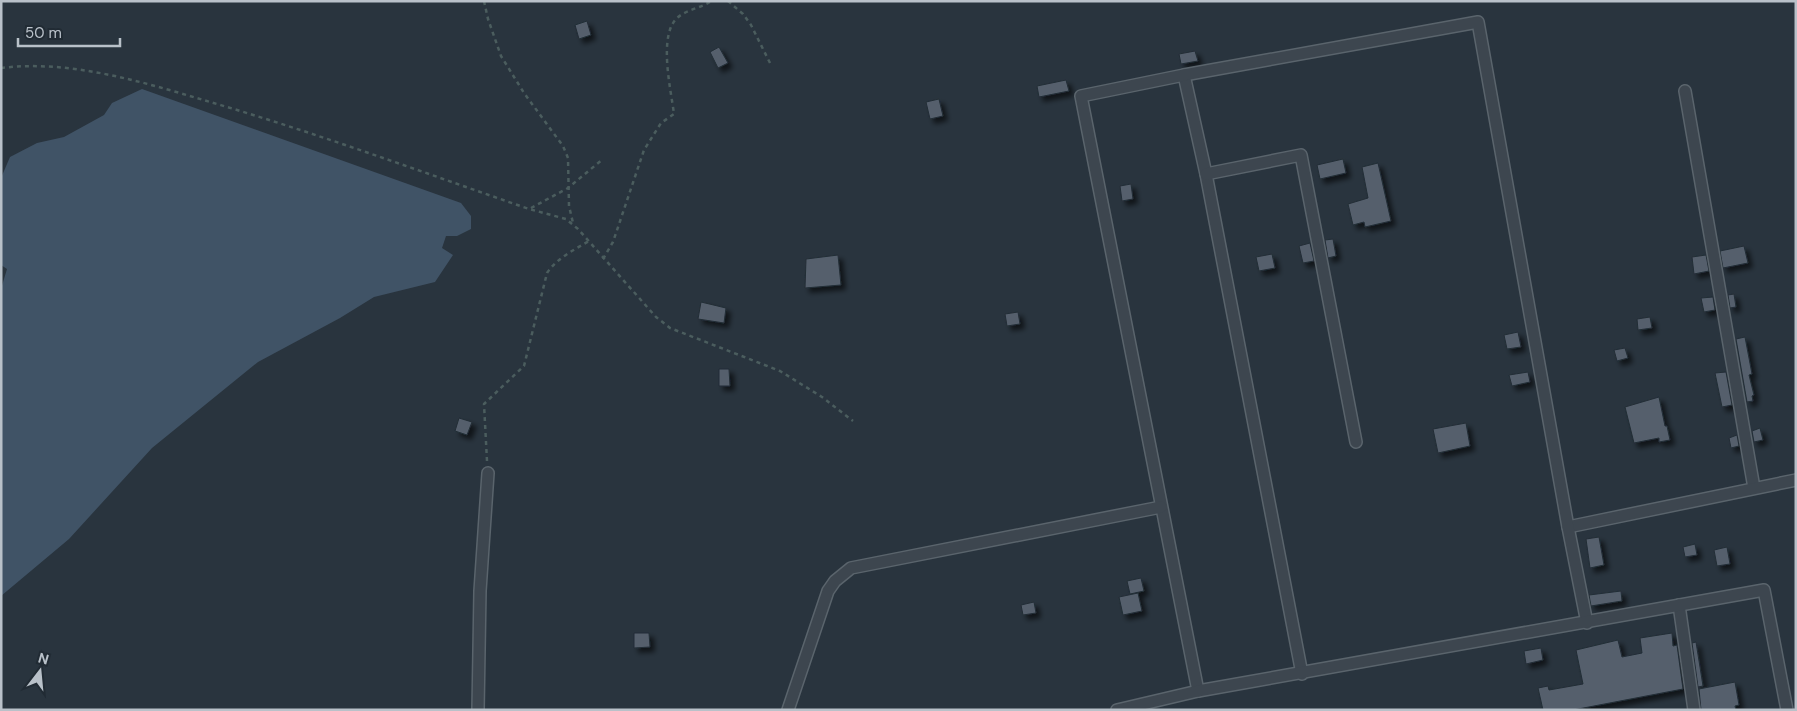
<svg xmlns="http://www.w3.org/2000/svg" width="1797" height="711" viewBox="0 0 1797 711" font-family="'DM Sans',sans-serif">
	<defs>
		<filter id="shadow"><feDropShadow dx="4.5" dy="4.5" stdDeviation="2.5" flood-color="#0009"/></filter>
	</defs>
	<rect width="100%" height="100%" fill="#29343e"/>
	<path fill="#405366" d="M142,89l319,114 10,13v13l-14,7h-11l-4,12 11,7 -18,27 -61,15 -34,21 -82,44 -106,86 -83,91 -68,57v-307l6,-20 -6,-4v-87l9,-21 27,-14 27,-6 40,-22 8,-12z"/>
	<g fill="#545f6c" stroke="#232d36" filter="url(#shadow)">
		<path d="M587,21l4,14 -12,4 -4,-14z"/>
		<path d="M719,47l9,16 -10,5 -8,-16z"/>
		<path d="M1195,51l3,10 -17,3 -2,-10z"/>
		<path d="M1066,80l3,11 -30,6 -2,-11z"/>
		<path d="M939,99l4,17 -13,3 -4,-17z"/>
		<path d="M1343,159l3,14 -26,6 -3,-14z"/>
		<path d="M1378,163l13,58 -26,6 -1,-5 -11,3 -5,-21 20,-6 -6,-31z"/>
		<path d="M1131,184l2,15 -11,2 -2,-15z"/>
		<path d="M1333,239l3,17 -8,2 -3,-18z"/>
		<path d="M1310,243l4,18 -11,2 -4,-17z"/>
		<path d="M1744,246l4,17 -25,5 -3,-17z"/>
		<path d="M1272,254l3,14 -16,3 -3,-14z"/>
		<path d="M838,255l3,30 -36,3 1,-29z"/>
		<path d="M1706,255l3,16 -15,3 -2,-17z"/>
		<path d="M1734,294l2,13 -6,1 -2,-13z"/>
		<path d="M1713,297l2,13 -11,2 -3,-14z"/>
		<path d="M701,302l25,6 -2,15 -26,-4z"/>
		<path d="M1018,312l2,12 -13,2 -2,-12z"/>
		<path d="M1650,317l2,11 -14,2 -1,-11z"/>
		<path d="M1518,332l3,15 -14,2 -3,-14z"/>
		<path d="M1745,337l7,37 -3,1 5,20 -2,1 1,5 -6,1 -11,-63z"/>
		<path d="M1625,348l3,10 -11,3 -3,-11z"/>
		<path d="M719,369h10l1,17h-11z"/>
		<path d="M1528,372l2,10 -18,4 -3,-11z"/>
		<path d="M1726,372l6,33 -10,2 -7,-34z"/>
		<path d="M1659,397l6,29h2l3,14 -11,2v-4l-25,5 -9,-36z"/>
		<path d="M459,418l13,4 -5,13 -12,-4z"/>
		<path d="M1466,423l4,23 -32,7 -5,-24z"/>
		<path d="M1760,428l3,12 -9,2 -2,-11z"/>
		<path d="M1737,435l2,11 -8,2 -2,-10z"/>
		<path d="M1599,537l5,28 -14,3 -4,-29z"/>
		<path d="M1695,544l2,11 -12,2 -2,-10z"/>
		<path d="M1727,547l3,17 -13,2 -3,-16z"/>
		<path d="M1141,578l3,13 -14,3 -3,-13z"/>
		<path d="M1621,591l1,10 -31,5 -2,-11z"/>
		<path d="M1138,593l4,18 -19,4 -4,-18z"/>
		<path d="M1034,602l2,11 -13,2 -2,-10z"/>
		<path d="M634,633h15l1,14 -16,1z"/>
		<path d="M1672,633l1,13 4,-1 6,44 -110,21h-30l-5,-22 10,-2 1,4 34,-6 -7,-34 42,-10 4,17 20,-4 -2,-15z"/>
		<path d="M1696,642l7,44 -5,1 -6,-44z"/>
		<path d="M1541,648l2,12 -17,4 -2,-13z"/>
		<path d="M1735,682l4,23 -4,1 1,4h-35l-2,-21z"/>
	</g>
	<g fill="none" stroke-linecap="round" stroke-linejoin="round">
		<defs>
			<g id="street">
				<path d="M1184,75l22,99 96,500"/>
				<path d="M1685,91l69,397"/>
				<path d="M1206,174l95,-19 55,287"/>
				<path d="M1568,527l228,-47"/>
				<path d="M1679,605l15,105"/>
				<path d="M1198,691l-117,-595 103,-21 294,-53 90,505 19,96"/>
				<path d="M478,710l2,-119 8,-118"/>
				<path d="M788,710l40,-119 7,-10 16,-13 310,-61"/>
				<path d="M1117,710l81,-19 566,-101 23,120"/>
			</g>
		</defs>
		<use href="#street" stroke="#5a646c" stroke-width="14"/>
		<g stroke="#4b5d5e" stroke-width="2.5" stroke-dasharray="4 4" stroke-linecap="butt">
			<path d="M484,1l4,18 13,37 23,37 39,53 5,12 1,48 4,17"/>
			<path d="M728,1l15,13 8,11 20,40"/>
			<path d="M1,68c72,-9 148,16 216,36 105,31 208,69 312,105l37,10 12,10 78,88 14,11 110,43 42,26 31,24"/>
			<path d="M531,208l37,-20 35,-29"/>
			<path d="M603,259l10,-17 31,-92 17,-27 13,-9c-3,-24 -16,-78 3,-96 10,-9 25,-10 34,-17"/>
			<path d="M487,461l-3,-57 40,-38 23,-93c10,-15 27,-23 42,-32"/>
		</g>
		<use href="#street" stroke="#3d464f" stroke-width="11"/>
	</g>
	<rect width="1797" height="711" fill="none" stroke="#b9c1c9" stroke-width="5"/>
	<g transform="translate(40 671) rotate(16)" stroke="#212b34" stroke-width="4" paint-order="stroke">
	<path d="M0-4L9 19L0 12L-9 19Z" fill="#b9c1c9"/>
	<text y="-8" font-size="14" font-weight="bold" text-anchor="middle" fill="#b9c1c9">N</text>
	</g>
	<path d="M18 38v8h102v-8" fill="none" stroke="#b9c1c9" stroke-width="2.5"/>
	<text x="25" y="38" font-size="15" fill="#b9c1c9" stroke="#212b34" stroke-width="4" paint-order="stroke">50 m</text>
</svg>
